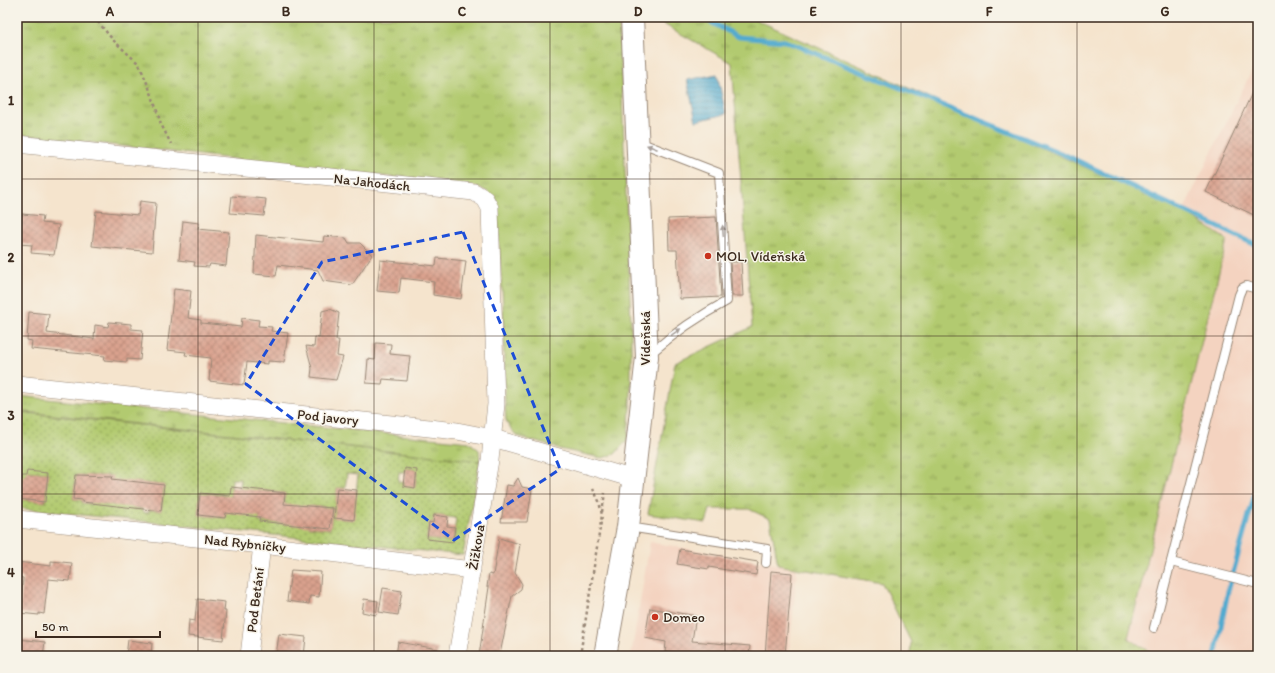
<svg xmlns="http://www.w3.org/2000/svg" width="1275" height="673" viewBox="0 0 1275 673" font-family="Itim,sans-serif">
	<defs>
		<pattern id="grass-tufts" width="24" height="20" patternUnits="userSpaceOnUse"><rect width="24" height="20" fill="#b2ca6f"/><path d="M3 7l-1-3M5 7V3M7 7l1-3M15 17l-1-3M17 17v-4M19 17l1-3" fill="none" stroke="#92a45b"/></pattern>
		<pattern id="garden-dots" width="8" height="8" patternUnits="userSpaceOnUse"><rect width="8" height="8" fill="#b2ca6f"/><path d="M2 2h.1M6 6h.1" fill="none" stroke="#92a45b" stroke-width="1.8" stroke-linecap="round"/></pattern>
		<pattern id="water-rules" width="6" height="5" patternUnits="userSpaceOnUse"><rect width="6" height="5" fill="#52aacf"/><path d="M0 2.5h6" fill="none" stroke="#458ba7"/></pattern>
		<pattern id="building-cross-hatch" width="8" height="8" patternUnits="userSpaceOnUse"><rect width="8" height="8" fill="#daa28e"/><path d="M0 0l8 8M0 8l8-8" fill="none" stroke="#b28473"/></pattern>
	</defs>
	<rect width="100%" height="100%" fill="#f7f3e8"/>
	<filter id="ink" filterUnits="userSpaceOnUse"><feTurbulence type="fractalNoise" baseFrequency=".025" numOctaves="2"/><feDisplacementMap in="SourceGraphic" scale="8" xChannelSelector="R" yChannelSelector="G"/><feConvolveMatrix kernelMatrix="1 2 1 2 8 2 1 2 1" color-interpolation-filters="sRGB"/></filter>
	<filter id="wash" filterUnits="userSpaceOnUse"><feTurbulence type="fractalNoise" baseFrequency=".012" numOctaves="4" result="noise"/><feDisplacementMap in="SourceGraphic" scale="16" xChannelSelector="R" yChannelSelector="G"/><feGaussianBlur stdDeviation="0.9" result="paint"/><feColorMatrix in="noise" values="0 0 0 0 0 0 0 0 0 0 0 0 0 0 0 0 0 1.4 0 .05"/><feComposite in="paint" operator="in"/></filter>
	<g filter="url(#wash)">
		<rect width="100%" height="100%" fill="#f5e4cd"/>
		<g fill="#f4d3c0">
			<path d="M1258,58v598h-101l-29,-17 99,-398 -44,-30z"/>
			<path d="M650,542l147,26 -8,88h-158z"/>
		</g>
		<g fill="url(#grass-tufts)" stroke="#767a46">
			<path d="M17,17h602l12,308v66l-3,48 -13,15 -13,4 -42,-9 -43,-13 -7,-8 -4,-8 -1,-16 -2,-100 -7,-107 -17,-10 -462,-53z"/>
			<path d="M675,17h75l433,194 44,29 -99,398 29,18h-247l1,-14 -29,-59 -104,-18 -8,-46 -21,-10h-39l-4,14 -58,-9 27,-151 77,-36 -20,-264 -72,-41z"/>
			<path d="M17,396l452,46 10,8 1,11 -463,-50z"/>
		</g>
		<path fill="url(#garden-dots)" stroke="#767a46" fill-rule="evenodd" d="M17,412l463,49 -17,94 -446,-47v-9l28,3 3,-29 -21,-2 -1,5h-3l-1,4h-5zM405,468l12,2 -2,17 -12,-1v-4h-5l1,-10h5zM347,474l11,1 -5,45 -12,-1 1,-18 -6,-1 1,-12h8zM76,475l36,1 -3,29 -18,-3v2l-9,-1v-3l-9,-1zM232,479h9l-2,17 -8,-1zM136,482l28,3 -3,26 -12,-1v3l-7,-1v-3l-9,-1zM263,491l22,2 -1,11 7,1 -2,19 -30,-2zM200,493l22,2 4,14 -1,9 -27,-3zM311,506l22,2 -3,21 -21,-2zM434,515l22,3 -3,24 -26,-3 2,-16h4z"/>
		<path fill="url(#water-rules)" stroke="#466a76" d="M717,74l9,40 -30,7 -9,-41z"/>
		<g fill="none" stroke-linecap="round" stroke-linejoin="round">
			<g stroke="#52aacf" stroke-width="5">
				<path d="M701,17l38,20 46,4 278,113 195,92"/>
				<path d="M926,655l1,1"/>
				<path d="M1215,656l13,-65 30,-108"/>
			</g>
		</g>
		<g id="blocks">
			<g fill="url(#building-cross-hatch)">
				<path d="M1258,80v137l-52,-25z"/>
				<path d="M232,196l34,3 -2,17 -34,-3z"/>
				<path d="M140,201l16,2 -4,49 -60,-6 4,-35 42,4z"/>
				<path d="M22,214l21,2 -1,7 17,2 -5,30 -23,-2 1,-8 -14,-1z"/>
				<path d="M716,217l5,80 -41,2 -3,-49h-8l-1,-31z"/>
				<path d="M183,221l16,2 -1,6 31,3 -3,34 -16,-2 -1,3 -15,-1 1,-4 -16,-2z"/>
				<path d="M256,235l67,7 1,-6 22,2 3,5h11l12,12 -20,30 -29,-4 -5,-11 -40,-5 -2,11 -22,-2z"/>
				<path d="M437,258l29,3 -5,38 -28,-4 1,-13 -33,-4 -2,15 -22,-2 3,-31 56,6z"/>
				<path d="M730,262h11l2,34h-11z"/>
				<path d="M174,289l17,2 -3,27 13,2v3l40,4 1,-9 17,2 -1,6 14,1 -1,4 17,2 -4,29 -16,-1v3l-21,-2 -3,23 -35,-4 2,-23 -26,-3 1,-3 -19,-2z"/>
				<path d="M330,309l9,4 -3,27h3l-2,16 6,1 -7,23 -25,-3 1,-9 -6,-22 8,1 1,-10 4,1 3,-27z"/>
				<path d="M29,312l20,2 -2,19 47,6 1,-14 13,2 1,-5 22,2v5l12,1 -3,30 -13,-1v3l-23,-2 1,-4 -74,-7 1,-8 -5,-1z"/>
				<path d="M376,343l15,1 -1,10 20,2 -3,25 -24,-2 -1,5 -16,-1 2,-24 7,1z"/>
				<path d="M405,468l12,2 -2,18 -12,-2z"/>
				<path d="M27,471l21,2 -3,29 -28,-3v-20l5,1v-4h4z"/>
				<path d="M76,475l37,1 -1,3 52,6 -3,26 -79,-9v-2l-9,-1z"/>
				<path d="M518,478l4,9 10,2 -5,33h-26l6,-37 6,1z"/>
				<path d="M231,487l54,6 -1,11 49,4 -3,21 -71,-8 1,-4 -34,-4 -1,5 -27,-3 2,-22 30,3z"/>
				<path d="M337,488l20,2 -3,30 -20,-2z"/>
				<path d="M434,515l14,2 -1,9 8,1 -2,15 -26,-3 2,-17 4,1z"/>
				<path d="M499,538l21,6 -5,29 7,11 -1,5 -9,7 -12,58 -6,-1v3h-15l10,-69h-2l2,-13 4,1z"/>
				<path d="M680,549l78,13 -2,13 -47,-8v2l-32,-5z"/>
				<path d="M51,561l21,2 -2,18 -22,-2 -4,35 -5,-1v2l-20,-2 4,-35 -6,-1v-15l34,4z"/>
				<path d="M291,570l30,2 -2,25 -9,-1 -1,8 -22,-3z"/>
				<path d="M771,571l21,2 -7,83h-20z"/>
				<path d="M383,588l19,3 -4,24 -19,-3z"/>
				<path d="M197,599l28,3 -1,9h2l-3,29 -35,-4 1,-16 6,1z"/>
				<path d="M364,599l14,2 -2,14 -14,-3z"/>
				<path d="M650,608l46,8 -4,25 58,5 -1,10h-61l-23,-4 1,-10 -21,-4z"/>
				<path d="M279,634l27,3 -2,19h-28z"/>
				<path d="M18,639l27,3 -2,14h-26z"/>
				<path d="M128,640l24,3 -1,13h-25z"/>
				<path d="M398,642l40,7 -1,7h-41z"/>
			</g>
		</g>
	</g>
	<g filter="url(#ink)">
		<use href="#blocks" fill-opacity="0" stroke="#988776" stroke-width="1"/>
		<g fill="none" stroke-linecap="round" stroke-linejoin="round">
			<defs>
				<g id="lane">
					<path d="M639,142l80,31 8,128c-28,15 -53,32 -77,53"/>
					<path d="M629,527l138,22 -1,14"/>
					<path d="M1171,562l87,22"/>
					<path d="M1154,628l85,-333 3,-7 4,-2 12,3"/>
				</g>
				<g id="street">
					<path d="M17,144l457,48 11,7 5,9 6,196 -6,56 -33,196"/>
					<path d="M17,384l440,47 36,7 141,41"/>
					<path d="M17,519l245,26 210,25"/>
					<path d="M249,656l13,-111"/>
				</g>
				<path id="secondary" d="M605,656l23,-129 19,-170 -15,-340"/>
			</defs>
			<use href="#lane" stroke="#988776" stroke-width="10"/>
			<use href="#street" stroke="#988776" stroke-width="18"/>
			<use href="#secondary" stroke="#988776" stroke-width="24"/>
			<g stroke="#988776" stroke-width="2.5" stroke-dasharray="3 3" stroke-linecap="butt">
				<path d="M94,17l19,23 26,24 13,31 9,29 10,20"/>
				<path d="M602,512l3,-19"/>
				<path d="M580,656l22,-141 -3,-14 -6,-12"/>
			</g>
			<use href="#lane" stroke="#fff" stroke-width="8"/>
			<use href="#street" stroke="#fff" stroke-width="17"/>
			<use href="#secondary" stroke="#fff" stroke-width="22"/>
		</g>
		<defs><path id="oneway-solid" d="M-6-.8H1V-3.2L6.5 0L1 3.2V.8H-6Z"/></defs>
		<g fill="#a79f9a">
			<use href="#oneway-solid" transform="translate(652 147) rotate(-159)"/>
			<use href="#oneway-solid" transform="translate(723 231) rotate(-94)"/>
			<use href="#oneway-solid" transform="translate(676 332) rotate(-35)"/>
		</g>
	</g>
	<path fill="none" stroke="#1d4ed8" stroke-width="3" stroke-dasharray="8 5" stroke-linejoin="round" d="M463,232l97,237 -106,71 -208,-156 76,-122z"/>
	<path fill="none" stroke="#3b2a1e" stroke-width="1" stroke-opacity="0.55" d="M198,17v639M374,17v639M550,17v639M725,17v639M901,17v639M1077,17v639M17,179h1241M17,336h1241M17,494h1241"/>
	<g fill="#c8321e" stroke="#f7f3e8" stroke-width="1.5">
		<circle cx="708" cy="256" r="4"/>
		<circle cx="655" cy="617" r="4"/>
	</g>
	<g text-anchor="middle" stroke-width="3" stroke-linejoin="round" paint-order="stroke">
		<g font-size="14" fill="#3b2a1e" stroke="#f7f3e8">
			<text transform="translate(372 182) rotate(6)" y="5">Na Jahodách</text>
			<text transform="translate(645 338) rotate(-90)" y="5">Vídeňská</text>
			<text transform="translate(328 417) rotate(6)" y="5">Pod javory</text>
			<text transform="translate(245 543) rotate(6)" y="5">Nad Rybníčky</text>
			<text transform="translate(476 547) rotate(-81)" y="5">Žižkova</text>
			<text transform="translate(255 600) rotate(-83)" y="5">Pod Betání</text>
		</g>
		<g font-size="14" fill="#3b2a1e" stroke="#f7f3e8" text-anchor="start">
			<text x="716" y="261">MOL, Vídeňská</text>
			<text x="663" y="622">Domeo</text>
		</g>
	</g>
	<rect width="1275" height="673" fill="none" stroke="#f7f3e8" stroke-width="44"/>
	<path d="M36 631v6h124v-6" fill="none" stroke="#3b2a1e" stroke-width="2"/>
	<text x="42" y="631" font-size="12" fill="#3b2a1e" stroke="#f7f3e8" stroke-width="3" paint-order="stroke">50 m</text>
	<rect x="22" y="22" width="1231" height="629" fill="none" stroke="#3b2a1e" stroke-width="1.5"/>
	<g font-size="13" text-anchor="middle" font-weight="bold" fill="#3b2a1e">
		<text x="110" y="16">A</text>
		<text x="286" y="16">B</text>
		<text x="462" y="16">C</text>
		<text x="638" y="16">D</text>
		<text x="813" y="16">E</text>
		<text x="989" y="16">F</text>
		<text x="1165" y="16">G</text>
		<text x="11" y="105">1</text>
		<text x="11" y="262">2</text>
		<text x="11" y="420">3</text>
		<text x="11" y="577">4</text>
	</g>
</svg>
